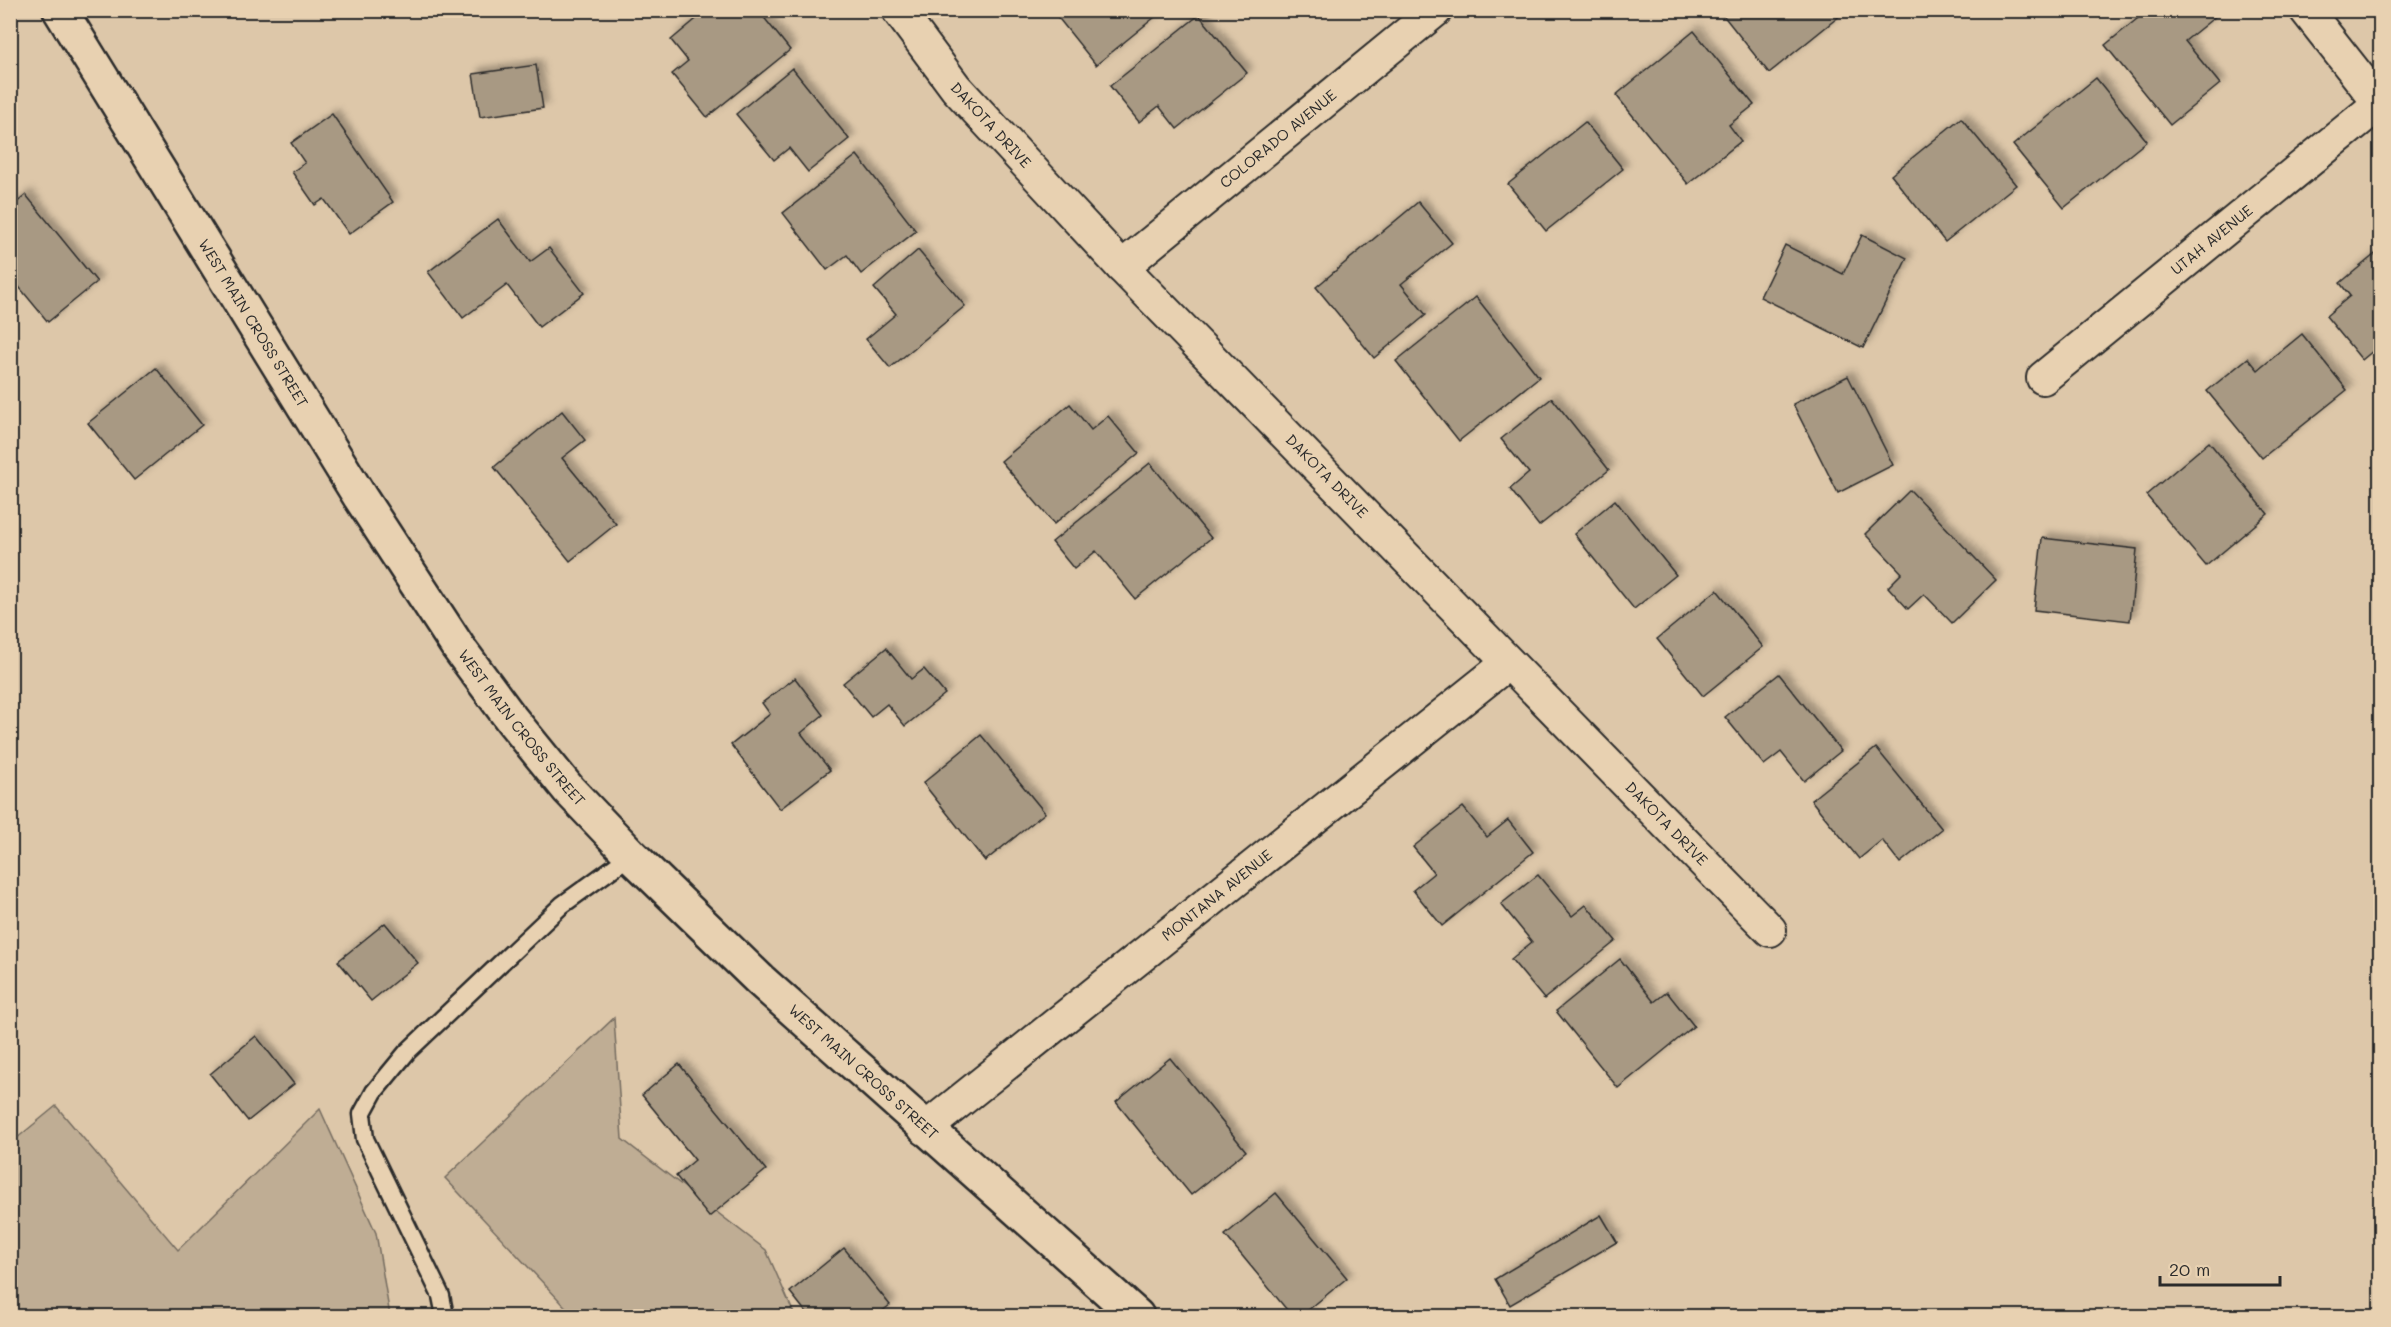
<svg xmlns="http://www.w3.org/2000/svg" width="2391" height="1327" viewBox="0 0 2391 1327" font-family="Mali,sans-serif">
	<defs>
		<filter id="shadow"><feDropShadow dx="5.5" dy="-5.5" stdDeviation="3" flood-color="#0004"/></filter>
	</defs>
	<rect width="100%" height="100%" fill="#ddc7a9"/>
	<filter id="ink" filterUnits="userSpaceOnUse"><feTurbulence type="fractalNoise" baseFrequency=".0167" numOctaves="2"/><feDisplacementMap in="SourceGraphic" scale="12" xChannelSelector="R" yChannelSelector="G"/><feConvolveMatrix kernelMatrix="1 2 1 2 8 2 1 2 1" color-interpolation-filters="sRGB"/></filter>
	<g filter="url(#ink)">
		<g fill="#bfad94" stroke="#756c60" stroke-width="1.5">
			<path d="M614,1018l8,121 144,111 29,66h-221l-129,-138z"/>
			<path d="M56,1106l122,144 142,-141 56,124 14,83h-379v-173z"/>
		</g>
		<g fill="#a89983" stroke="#2b2b2b" stroke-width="1.5" filter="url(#shadow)">
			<path d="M707,10h51l32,40 -83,67 -35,-43 16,-13 -17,-21z"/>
			<path d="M1052,10h97l6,7 -59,48z"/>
			<path d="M1719,10h128l-78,63z"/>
			<path d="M2148,10h71l2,2 -36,29 35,43 -50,41 -65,-80z"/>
			<path d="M1199,15l48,58 -70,56 -18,-23 -20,16 -29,-36z"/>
			<path d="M1694,31l60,74 -25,20 12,16 -53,43 -72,-89z"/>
			<path d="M536,65l7,43 -63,9 -7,-43z"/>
			<path d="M792,68l57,71 -41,33 -19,-24 -15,12 -38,-46z"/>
			<path d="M2096,78l51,63 -83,67 -51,-63z"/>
			<path d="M332,114l61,88 -44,32 -25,-35 -9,6 -23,-33 13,-9 -14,-20z"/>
			<path d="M1961,118l55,67 -71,57 -54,-67z"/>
			<path d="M1585,122l38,47 -77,62 -38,-47z"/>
			<path d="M857,155l59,76 -55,43 -14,-19 -20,15 -44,-57z"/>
			<path d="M26,195l71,87 -49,40 -38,-46v-23l7,-5 -7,-8v-32z"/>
			<path d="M1418,202l34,41 -51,41 25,31 -52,43 -58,-71z"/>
			<path d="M498,219l32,43 19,-14 35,45 -45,34 -32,-42 -44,33 -35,-46z"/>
			<path d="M1862,235l45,23 -44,90 -103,-51 25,-52 58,29z"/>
			<path d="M918,250l47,56 -75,62 -24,-29 30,-25 -22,-26z"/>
			<path d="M2380,250v95l-18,15 -36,-44 24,-20 -10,-13z"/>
			<path d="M1476,297l63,80 -80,64 -63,-80z"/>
			<path d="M2302,334l45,56 -85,68 -55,-67 41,-33 10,12z"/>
			<path d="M156,368l46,57 -68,55 -46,-57z"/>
			<path d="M1848,376l45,89 -55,28 -45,-89z"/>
			<path d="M1552,398l57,72 -70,56 -29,-37 19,-16 -28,-34z"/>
			<path d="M1070,404l21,26 17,-14 31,37 -85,71 -53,-63z"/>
			<path d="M562,411l23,29 -23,18 54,66 -46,37 -76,-94z"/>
			<path d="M2209,442l59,72 -62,52 -60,-71z"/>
			<path d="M1150,463l61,75 -76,61 -39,-48 -22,18 -22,-27z"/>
			<path d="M1910,490l86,90 -44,43 -28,-29 -16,15 -20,-22 14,-14 -37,-39z"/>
			<path d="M1615,500l61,75 -42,34 -60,-75z"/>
			<path d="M2042,538l95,11 -7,72 -96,-11z"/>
			<path d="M1717,590l46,57 -60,49 -46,-57z"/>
			<path d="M886,648l25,31 13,-10 21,25 -40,32 -18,-22 -16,13 -28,-34z"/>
			<path d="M1779,674l62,77 -37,30 -23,-29 -17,13 -39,-48z"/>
			<path d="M795,678l28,37 -22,18 29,37 -50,39 -49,-64 39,-31 -8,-11z"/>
			<path d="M981,735l64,78 -60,48 -62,-78z"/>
			<path d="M1876,748l66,81 -42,34 -18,-23 -23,19 -48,-59z"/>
			<path d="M1463,807l24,30 21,-17 25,32 -91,74 -29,-36 21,-17 -21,-26z"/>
			<path d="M1538,875l34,41 14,-11 30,36 -72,58 -33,-40 21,-17 -31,-38z"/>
			<path d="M385,923l33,40 -47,38 -33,-40z"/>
			<path d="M1620,959l34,43 13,-10 27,34 -76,62 -62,-77z"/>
			<path d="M256,1036l38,48 -46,37 -38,-47z"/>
			<path d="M1170,1058l76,93 -55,44 -75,-93z"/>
			<path d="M679,1064l87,106 -57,47 -33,-41 19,-16 -53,-65z"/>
			<path d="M1276,1193l71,85 -46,38h-9l-67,-81z"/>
			<path d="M1601,1215l16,27 -107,63 -15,-26z"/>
			<path d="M844,1248l46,57 -14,11h-67l-19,-24z"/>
		</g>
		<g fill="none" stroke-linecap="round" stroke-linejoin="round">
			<defs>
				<path id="service" d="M445,1316l-4,-20 -76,-157 -3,-25 12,-22 33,-40 155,-147 69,-50"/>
				<g id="minor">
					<path id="s1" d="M898,10l58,78 166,179 648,663"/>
					<path d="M2306,10l74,94"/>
					<path id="s2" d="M1122,267l314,-257"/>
					<path id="s3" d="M2043,378l337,-275"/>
					<path id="s4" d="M925,1129l583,-466"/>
				</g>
				<g id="secondary">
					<path id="s5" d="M60,10l300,487 98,150 54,73 57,70 62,65 129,125 377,336"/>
				</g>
			</defs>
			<use href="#service" stroke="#2b2b2b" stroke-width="21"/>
			<use href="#minor" stroke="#2b2b2b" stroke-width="36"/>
			<use href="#secondary" stroke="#2b2b2b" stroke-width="38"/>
			<use href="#service" stroke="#e8d1b1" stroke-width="16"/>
			<use href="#minor" stroke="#e8d1b1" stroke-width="32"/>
			<use href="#secondary" stroke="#e8d1b1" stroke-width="33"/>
		</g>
	</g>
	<g text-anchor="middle" stroke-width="6" stroke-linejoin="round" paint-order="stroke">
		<g font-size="15" fill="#2b2b2b" stroke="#e8d1b1">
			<text dy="5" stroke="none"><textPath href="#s1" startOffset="148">DAKOTA DRIVE</textPath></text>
			<text dy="5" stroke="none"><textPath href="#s2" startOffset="202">COLORADO AVENUE</textPath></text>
			<text dy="5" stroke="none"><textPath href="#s3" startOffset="218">UTAH AVENUE</textPath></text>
			<text dy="5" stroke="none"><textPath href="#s5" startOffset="368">WEST MAIN CROSS STREET</textPath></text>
			<text dy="5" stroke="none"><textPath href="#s1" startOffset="634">DAKOTA DRIVE</textPath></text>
			<text dy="5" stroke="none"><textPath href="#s5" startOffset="854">WEST MAIN CROSS STREET</textPath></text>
			<text dy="5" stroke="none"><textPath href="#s1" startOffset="1120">DAKOTA DRIVE</textPath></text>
			<text dy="5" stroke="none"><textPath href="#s4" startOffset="374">MONTANA AVENUE</textPath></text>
			<text dy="5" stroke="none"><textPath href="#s5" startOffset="1340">WEST MAIN CROSS STREET</textPath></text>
		</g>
	</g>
	<rect width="2391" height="1327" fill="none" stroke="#e8d1b1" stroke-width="36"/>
	<rect x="18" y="18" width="2355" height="1291" fill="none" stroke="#2b2b2b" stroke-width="2" filter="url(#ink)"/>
	<path d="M2160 1276v9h120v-9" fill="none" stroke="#2b2b2b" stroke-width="3"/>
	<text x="2169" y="1276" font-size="18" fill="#2b2b2b" stroke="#e8d1b1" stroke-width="4.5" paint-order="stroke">20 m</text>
</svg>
